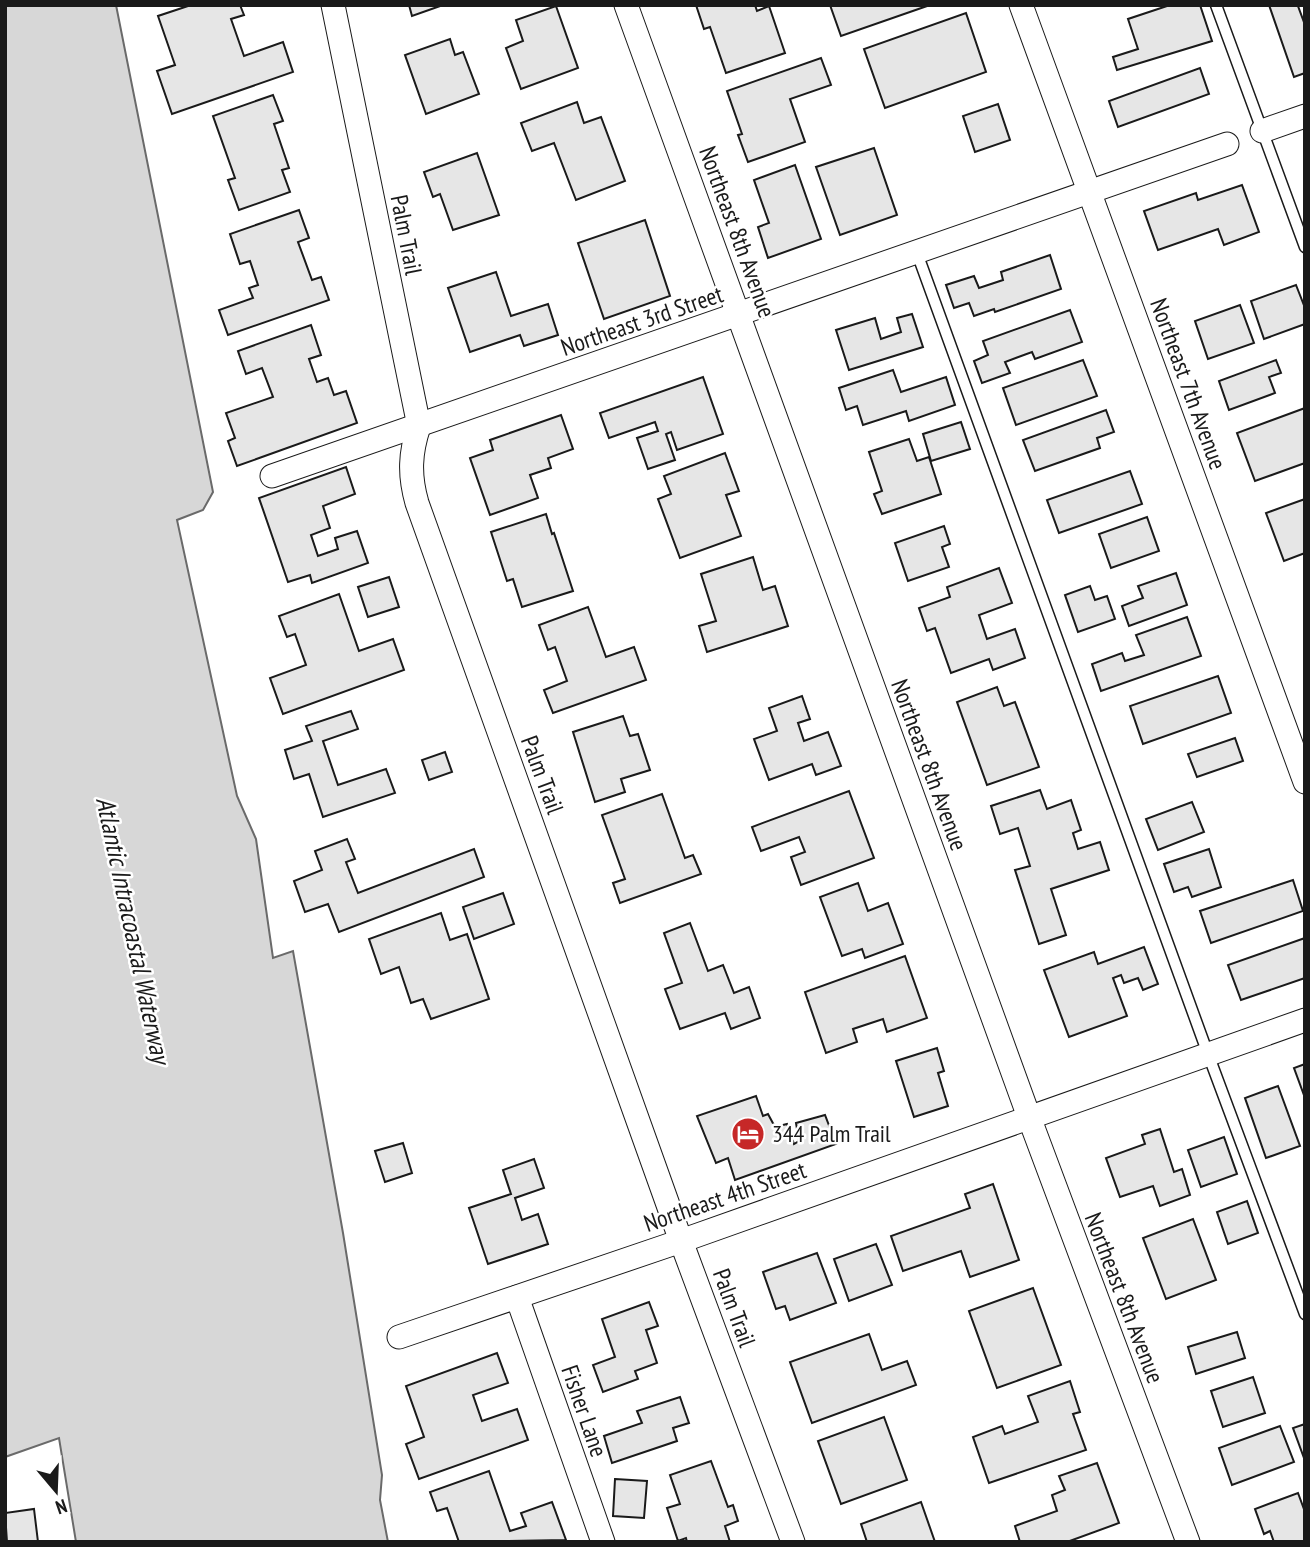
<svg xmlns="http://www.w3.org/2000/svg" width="1310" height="1547" viewBox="0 0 1310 1547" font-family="'PT Sans Narrow',sans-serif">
	<rect width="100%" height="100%" fill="#fff"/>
	<path fill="#d7d7d7" stroke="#6a6a6a" stroke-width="2" d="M5,5h111l97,487 -10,18 -26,10 60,276 19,43 17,119 20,-7 50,282 39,242 -2,25 8,42h-312l-17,-104 -54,19z"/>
	<g fill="#e6e6e6" stroke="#1a1a1a" stroke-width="2">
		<path d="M191,5h49l4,10 -13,4 13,37 39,-14 10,30 -121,42 -15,-43 18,-6 -17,-49z"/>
		<path d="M409,5h34l-31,11z"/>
		<path d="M696,5h59l2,6 12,-5 16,47 -59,20 -16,-46 -6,2z"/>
		<path d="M830,5h100l-89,31z"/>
		<path d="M1170,5h30l12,36 -95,29 -4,-13 25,-8 -10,-30z"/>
		<path d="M1269,5h32l-3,1 7,19v48l-11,4z"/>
		<path d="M556,6l22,62 -57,21 -15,-41 17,-7 -7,-21z"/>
		<path d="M966,13l20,59 -101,36 -21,-59z"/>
		<path d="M450,39l5,16 8,-3 16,42 -53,20 -21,-59z"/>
		<path d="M821,58l10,27 -41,14 15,43 -57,20 -10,-27 4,-1 -15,-43z"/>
		<path d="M1200,68l9,26 -91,33 -9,-26z"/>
		<path d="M273,95l10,26 -9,3 15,44 -7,2 8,22 -51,18 -11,-30 7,-2 -22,-62z"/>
		<path d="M577,102l7,21 17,-6 24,64 -49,19 -22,-57 -22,8 -11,-28z"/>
		<path d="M998,104l12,36 -35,12 -12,-36z"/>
		<path d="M874,148l23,67 -57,20 -24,-68z"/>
		<path d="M477,153l22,62 -46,15 -13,-36 -7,3 -9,-25z"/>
		<path d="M795,165l26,74 -53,19 -10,-31 11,-4 -15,-43z"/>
		<path d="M1242,185l17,47 -35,13 -6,-16 -60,21 -14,-39 52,-18 2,7z"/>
		<path d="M299,210l10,28 -11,4 14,38 9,-3 8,23 -101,35 -9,-25 34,-12 -4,-10 9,-3 -8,-24 -10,3 -10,-30z"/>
		<path d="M645,220l25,76 -66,23 -26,-76z"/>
		<path d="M1050,255l11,34 -66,23 -1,-3 -20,7 -5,-13 -15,5 -8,-23 28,-9 5,12 24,-8 -2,-8z"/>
		<path d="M496,272l15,44 37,-12 10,31 -34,11 -4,-11 -50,17 -22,-64z"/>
		<path d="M1296,285l9,23v16l-41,15 -13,-38z"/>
		<path d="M1240,305l14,38 -46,16 -13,-38z"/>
		<path d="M1070,310l12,32 -47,17 -3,-7 -27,10 5,11 -28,10 -8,-22 14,-6 -5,-14z"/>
		<path d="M912,314l11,33 -74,23 -13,-40 39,-12 6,21 20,-7 -4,-14z"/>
		<path d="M311,325l10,30 -12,4 8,23 11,-4 6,17 12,-4 11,32 -120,43 -9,-25 7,-3 -9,-25 47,-16 -11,-29 -16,6 -8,-23z"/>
		<path d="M1083,360l14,36 -81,29 -13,-37z"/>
		<path d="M1276,360l5,13 -12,4 6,16 -46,17 -10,-29z"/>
		<path d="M893,370l8,22 45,-15 9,28 -46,16 -3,-10 -43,14 -6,-19 -11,4 -7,-22z"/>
		<path d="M703,377l20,57 -46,16 -6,-18 -5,2 9,26 -27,9 -11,-31 21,-7 -3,-9 -46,16 -9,-25z"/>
		<path d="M1305,408v55l-50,18 -18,-48z"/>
		<path d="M1106,410l8,22 -17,6 3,10 -65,23 -12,-31z"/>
		<path d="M561,415l12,34 -25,9 3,10 -21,7 8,23 -48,17 -20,-57 23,-8 -3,-10z"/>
		<path d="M961,422l9,27 -39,12 -8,-27z"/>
		<path d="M909,439l8,22 12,-4 12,37 -59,20 -8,-20 8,-3 -13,-39z"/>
		<path d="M725,453l14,38 -13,4 15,41 -61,22 -22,-59 13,-5 -7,-18z"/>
		<path d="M346,467l9,27 -32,12 7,22 -19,7 7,21 20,-7 -3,-11 22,-7 11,32 -56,20 -2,-8 -22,7 -29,-84z"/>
		<path d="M1130,471l12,33 -83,29 -12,-33z"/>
		<path d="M1305,499v54l-21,8 -18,-48z"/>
		<path d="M546,514l6,20 2,-1 19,58 -51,16 -9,-28 -6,2 -16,-49z"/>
		<path d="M1147,517l12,34 -48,17 -12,-34z"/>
		<path d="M944,526l6,18 -8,3 7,20 -41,14 -13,-38z"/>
		<path d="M753,557l10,33 12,-4 13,40 -81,26 -8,-26 17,-5 -15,-47z"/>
		<path d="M999,568l13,35 -33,12 8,24 28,-10 10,29 -32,12 -4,-11 -38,14 -16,-45 -8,3 -8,-23 31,-11 -3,-10z"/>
		<path d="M1176,573l11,32 -58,21 -7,-20 21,-8 -5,-12z"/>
		<path d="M389,577l10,30 -31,10 -10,-30z"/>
		<path d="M1090,586l5,14 12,-4 8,23 -37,13 -13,-37z"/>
		<path d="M339,594l20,57 34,-12 11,31 -121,44 -13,-36 36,-13 -11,-31 -8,3 -8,-21z"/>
		<path d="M588,607l18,50 28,-10 12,33 -93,33 -9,-23 23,-9 -12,-34 -7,3 -9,-25z"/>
		<path d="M1187,617l14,39 -100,35 -9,-27 30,-11 3,8 19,-6 -8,-20z"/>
		<path d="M1218,676l13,37 -88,31 -13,-38z"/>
		<path d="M997,687l7,19 11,-4 24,65 -52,18 -30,-83z"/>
		<path d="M802,696l8,23 -12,4 6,18 24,-9 13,34 -25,9 -4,-11 -43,16 -15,-41 23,-8 -8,-23z"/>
		<path d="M351,711l7,18 -35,12 15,44 48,-16 9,24 -72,24 -14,-43 -15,5 -9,-29 27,-9 -6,-15z"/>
		<path d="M623,716l7,20 8,-2 12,36 -29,9 4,13 -30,10 -22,-70z"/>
		<path d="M1235,738l8,23 -46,16 -9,-23z"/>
		<path d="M445,752l7,20 -23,8 -7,-20z"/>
		<path d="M1040,790l7,19 24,-9 10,30 -8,3 5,16 22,-7 9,28 -58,19 15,46 -27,9 -24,-74 15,-4 -12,-38 -18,6 -9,-28z"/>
		<path d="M849,791l25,67 -73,27 -10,-28 14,-5 -6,-15 -38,14 -9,-24z"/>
		<path d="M662,794l23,64 8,-3 8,19 -81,29 -7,-20 12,-4 -23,-64z"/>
		<path d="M1192,802l12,30 -46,18 -12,-31z"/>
		<path d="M347,839l8,20 -9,3 12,31 116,-44 10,28 -145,55 -11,-28 -23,8 -11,-31 28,-11 -7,-19z"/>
		<path d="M1209,849l12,38 -29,10 -4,-10 -14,5 -10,-28z"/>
		<path d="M1293,880l10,31 -92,32 -11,-32z"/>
		<path d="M858,883l10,28 20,-8 15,41 -38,14 -3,-9 -20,7 -22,-59z"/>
		<path d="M503,893l11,31 -40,15 -11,-32z"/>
		<path d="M441,913l9,27 17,-6 22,65 -58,20 -8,-20 -12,4 -12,-36 -18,7 -12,-35z"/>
		<path d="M690,923l18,48 15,-6 11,28 15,-6 11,31 -29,11 -6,-16 -45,16 -15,-40 17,-6 -18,-50z"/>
		<path d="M1305,938v40l-64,22 -13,-35z"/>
		<path d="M1144,947l14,37 -15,6 -5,-12 -14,5 -3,-8 -8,3 14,38 -58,21 -25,-67 50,-18 4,12z"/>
		<path d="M905,956l22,62 -40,14 -4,-13 -30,10 4,13 -31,11 -21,-61z"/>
		<path d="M937,1048l7,23 -6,2 10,33 -34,11 -18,-56z"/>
		<path d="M1305,1064v34l-11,-30z"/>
		<path d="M1278,1086l22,60 -34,12 -21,-60z"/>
		<path d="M756,1096l7,20 5,-2 7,13 12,-3 7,20 5,-3 -3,-18 29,-8 11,29 -101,36 -7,-22 -12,5 -19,-47z"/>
		<path d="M1160,1129l14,43 8,-3 8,26 -30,11 -7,-20 -33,11 -14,-39 39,-14 -3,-9z"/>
		<path d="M1224,1137l13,37 -36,13 -13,-37z"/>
		<path d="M403,1143l9,30 -27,9 -10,-31z"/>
		<path d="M534,1159l10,29 -29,10 7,22 16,-6 10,30 -60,20 -19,-56 42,-14 -8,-24z"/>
		<path d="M993,1184l26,76 -49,17 -9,-26 -58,20 -12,-35 79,-28 -5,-14z"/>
		<path d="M1247,1201l11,32 -30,11 -11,-32z"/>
		<path d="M1193,1219l23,61 -50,19 -23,-61z"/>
		<path d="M876,1244l16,41 -43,16 -15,-42z"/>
		<path d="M817,1253l19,50 -46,17 -5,-14 -9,3 -13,-37z"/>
		<path d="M1033,1288l28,77 -64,23 -28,-77z"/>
		<path d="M649,1302l9,24 -12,4 11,33 -22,8 3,8 -35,13 -10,-27 22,-8 -13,-38z"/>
		<path d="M1237,1332l8,26 -49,16 -8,-27z"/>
		<path d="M869,1334l13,36 25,-9 9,24 -104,38 -22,-61z"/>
		<path d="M497,1353l11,30 -35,12 9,26 35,-12 11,31 -109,39 -13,-35 18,-7 -18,-51z"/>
		<path d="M1253,1377l12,36 -42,14 -12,-36z"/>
		<path d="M1070,1381l10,31 -7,2 13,36 -97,33 -16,-46 29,-11 3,8 33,-12 -10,-26z"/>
		<path d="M680,1397l9,26 -16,5 4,13 -65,22 -8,-27 38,-13 -5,-12z"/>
		<path d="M884,1417l23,63 -66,24 -23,-63z"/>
		<path d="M1305,1424v34h-1l-11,-30z"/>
		<path d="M1280,1426l14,36 -62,23 -13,-37z"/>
		<path d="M711,1461l17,46 5,-2 5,16 -13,5 5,16h-43l-1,-4 -8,3 -11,-33 13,-4 -10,-29z"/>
		<path d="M1097,1463l22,60 -52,19h-47l-5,-16 42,-15 -5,-16 13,-5 -6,-14z"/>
		<path d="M489,1471l21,60 16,-5 -5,-13 31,-11 14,38 -107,2 -12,-34 -10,3 -7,-19z"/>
		<path d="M615,1479l32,2 -3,37 -31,-2z"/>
		<path d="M1298,1493l7,19v30h-31l-4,-11 -6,3 -9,-25z"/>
		<path d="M921,1502l14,40h-68l-6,-18z"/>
		<path d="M34,1509l4,33h-31l-2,-29z"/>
	</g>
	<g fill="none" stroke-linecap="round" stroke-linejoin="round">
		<defs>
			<g id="lane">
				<path d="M1216,5l89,242"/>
				<path d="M917,253l291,801 97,260"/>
			</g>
			<g id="street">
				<path d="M333,5l86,421c-9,27 -10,49 -2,77l264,738 112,301"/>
				<path d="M626,5l403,1112 159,425"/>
				<path d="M1021,5l284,777"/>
				<path d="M1262,131l43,-15"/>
				<path d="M272,476l955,-332"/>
				<path d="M517,1297l86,245"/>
				<path d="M399,1337l282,-96 624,-221"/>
			</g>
		</defs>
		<use href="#lane" stroke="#1a1a1a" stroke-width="13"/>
		<use href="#street" stroke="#1a1a1a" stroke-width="25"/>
		<use href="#lane" stroke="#fff" stroke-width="10"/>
		<use href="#street" stroke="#fff" stroke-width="23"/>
	</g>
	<defs>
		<symbol id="hotel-disc" viewBox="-11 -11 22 22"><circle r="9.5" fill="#c62828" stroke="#fff"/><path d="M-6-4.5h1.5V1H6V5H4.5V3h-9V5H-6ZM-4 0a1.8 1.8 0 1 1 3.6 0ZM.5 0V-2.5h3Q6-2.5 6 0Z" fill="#fff"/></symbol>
	</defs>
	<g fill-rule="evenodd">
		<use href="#hotel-disc" x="729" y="1115" width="38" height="38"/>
	</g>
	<g text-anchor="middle" stroke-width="5" stroke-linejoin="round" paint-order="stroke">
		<g font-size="24" fill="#1a1a1a" stroke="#fff">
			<text transform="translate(737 232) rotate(70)" y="8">Northeast 8th Avenue</text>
			<text transform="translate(406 235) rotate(79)" y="8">Palm Trail</text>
			<text transform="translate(642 321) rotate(-19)" y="8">Northeast 3rd Street</text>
			<text transform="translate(1188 384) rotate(70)" y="8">Northeast 7th Avenue</text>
			<text transform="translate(929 765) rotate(70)" y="8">Northeast 8th Avenue</text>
			<text transform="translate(542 775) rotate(70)" y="8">Palm Trail</text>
			<text transform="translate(725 1197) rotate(-19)" y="8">Northeast 4th Street</text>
			<text transform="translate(1124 1298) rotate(69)" y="8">Northeast 8th Avenue</text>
			<text transform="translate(734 1308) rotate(70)" y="8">Palm Trail</text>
			<text transform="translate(584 1411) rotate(71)" y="8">Fisher Lane</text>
		</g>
		<g font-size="24" fill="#1a1a1a" stroke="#fff" text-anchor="start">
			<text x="772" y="1142">344 Palm Trail</text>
		</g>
		<g font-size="26" font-style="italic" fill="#1a1a1a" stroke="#fff">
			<text transform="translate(133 930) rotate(78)" y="9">Atlantic Intracoastal Waterway</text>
		</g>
	</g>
	<rect width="1310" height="1547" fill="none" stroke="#1a1a1a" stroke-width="14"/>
	<g transform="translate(56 1491) rotate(161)" stroke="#ffffff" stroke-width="5" paint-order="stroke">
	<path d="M0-5L12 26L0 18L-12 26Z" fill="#1a1a1a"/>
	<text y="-10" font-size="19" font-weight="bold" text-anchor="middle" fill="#1a1a1a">N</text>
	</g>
</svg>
